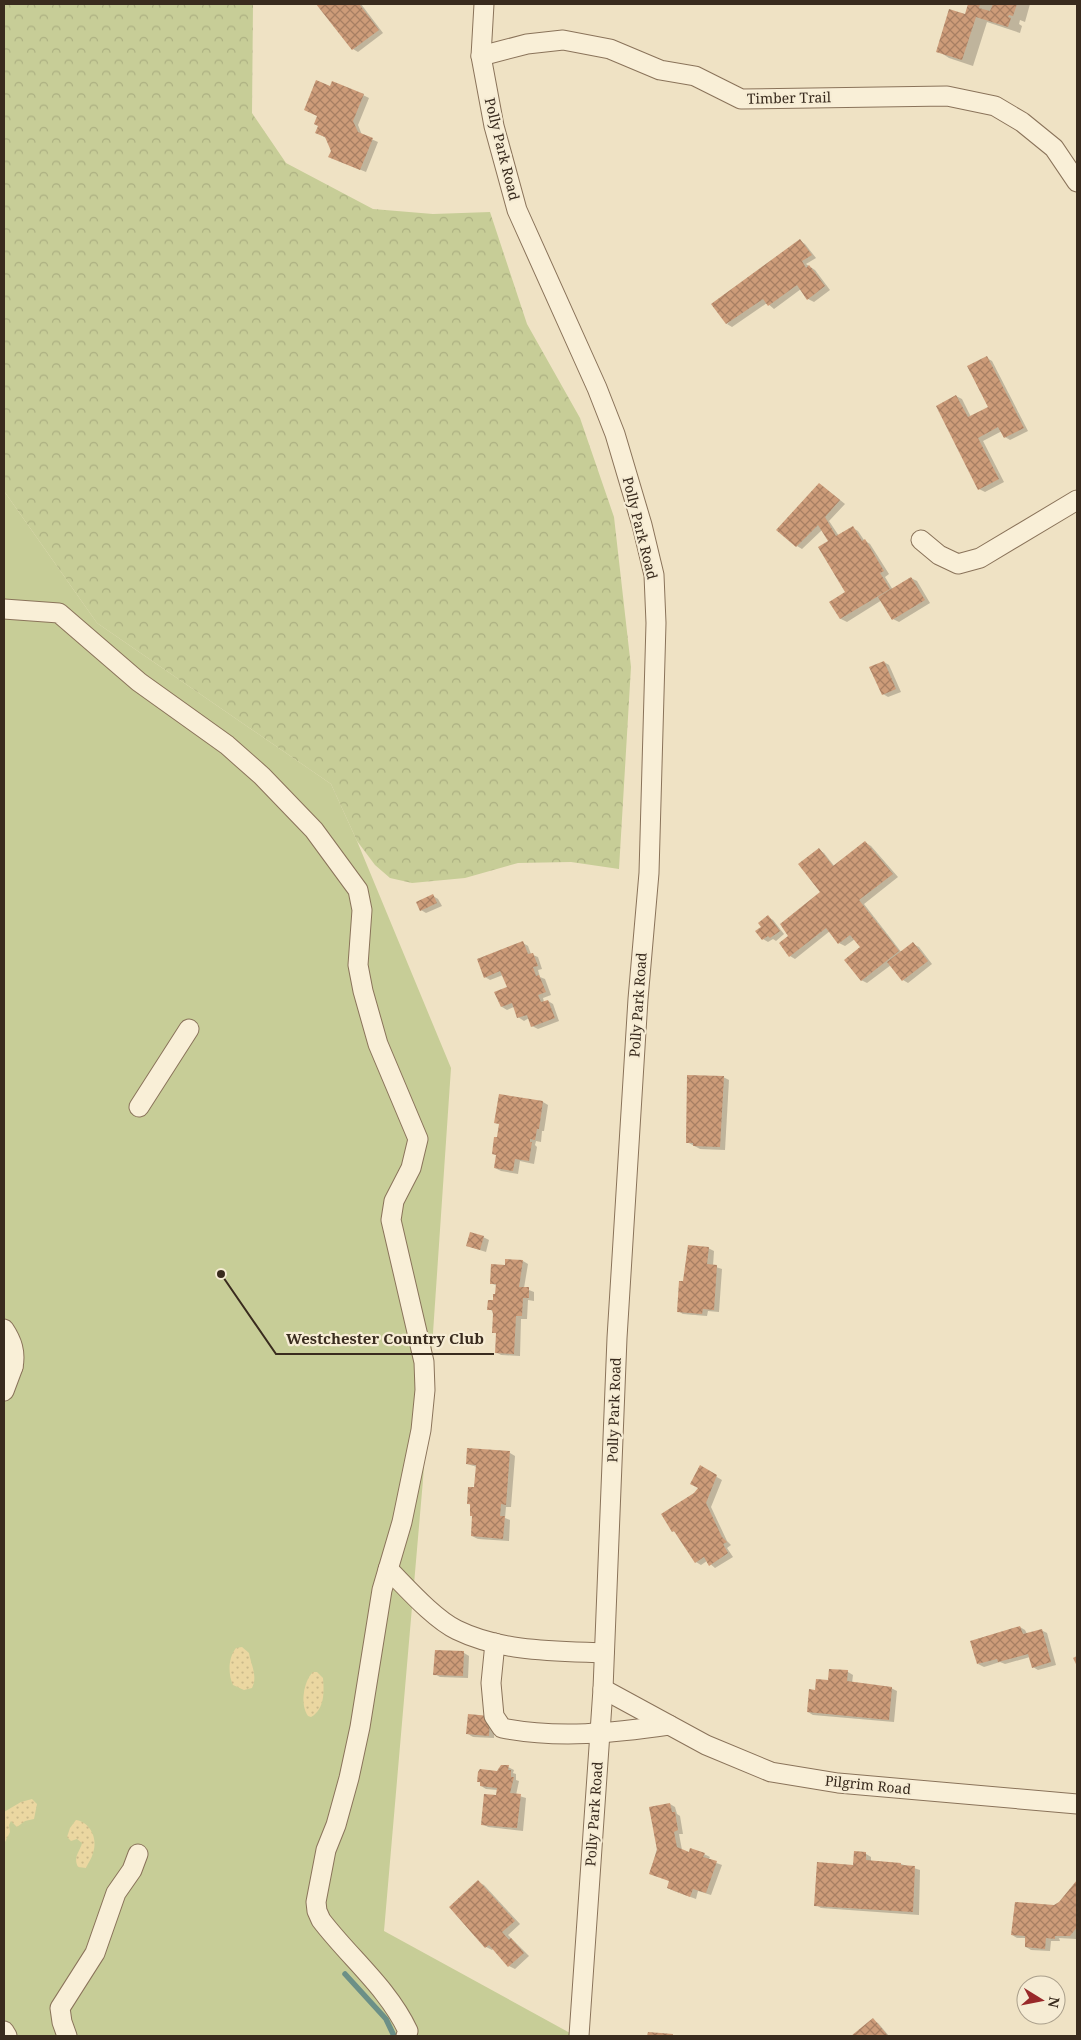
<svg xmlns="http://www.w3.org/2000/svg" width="1081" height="2040" viewBox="0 0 1081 2040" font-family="'Noto Serif',serif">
	<defs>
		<pattern id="forest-crowns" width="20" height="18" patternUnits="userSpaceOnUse" patternTransform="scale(1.25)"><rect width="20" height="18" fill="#c7cd97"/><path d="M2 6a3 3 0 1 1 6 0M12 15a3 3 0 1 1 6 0" fill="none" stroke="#acb082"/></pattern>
		<pattern id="sand-dots" width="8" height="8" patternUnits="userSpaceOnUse" patternTransform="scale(1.25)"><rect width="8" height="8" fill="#ebd7a1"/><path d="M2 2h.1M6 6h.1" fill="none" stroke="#cab98a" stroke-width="1.8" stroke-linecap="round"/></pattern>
		<pattern id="building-cross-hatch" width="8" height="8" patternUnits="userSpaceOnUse" patternTransform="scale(1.25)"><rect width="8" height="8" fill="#cd9c79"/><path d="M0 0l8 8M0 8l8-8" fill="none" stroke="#a77f63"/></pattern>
	</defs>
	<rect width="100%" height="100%" fill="#efe2c4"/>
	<path fill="#c7cd97" d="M4,491l93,132 234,161 26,57 94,227 -28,412 -39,451 186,102 -1,3h-565z"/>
	<path fill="url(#forest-crowns)" d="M4,4h249l-1,109 34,50 87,46 60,5 57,-2 37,112 53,94 34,99 17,150 -12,202 -48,-7 -53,1 -53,15 -53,5 -22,-5 -15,-13 -18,-24 -26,-57 -234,-161 -93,-132z"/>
	<g fill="url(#sand-dots)">
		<path d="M242,1647l7,6c2,12 9,23 3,35l-8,2 -11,-5c-5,-11 -5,-27 3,-37z"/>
		<path d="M313,1672h4l6,6c1,13 2,31 -12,39l-3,-1c-8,-11 -5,-34 5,-44z"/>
		<path d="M32,1799l5,5 -3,15 -9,2 -8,6 -6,-6 -2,4 1,7 -6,12v-32l17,-10z"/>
		<path d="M76,1820c15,2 22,20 17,33 -1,5 -5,10 -7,15l-8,-1c-5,-11 2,-15 4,-24l-5,-4 -6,2 -4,-4 3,-9z"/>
	</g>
	<g fill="#0003">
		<path d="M318,4h43l22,29 -25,19 -5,-3z"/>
		<path d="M969,4h61l-5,18 -5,-2 -1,4 3,2 -2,7 -33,-11 -14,44 -24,-8 -11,-7 28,-36z"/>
		<path d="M331,88l32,7 6,3 -11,27 4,10 16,7 -12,30 -37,-15 3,-6 -6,-13 -9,-5z"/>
		<path d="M800,241l5,3 11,14 -10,6 9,6 15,20 -16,12 -6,-3 -7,-10 -27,20 -7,-6 -35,24 -5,-3z"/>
		<path d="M987,358l5,3 36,70 -18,9 -5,-3 -3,-6 -19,10 21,41 -19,10 -6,-3 -23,-93 6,3 9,18 19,-10z"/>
		<path d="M820,484l25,20 -16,17 10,15 14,-8 5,3 6,9 6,4 19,30 -4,3 8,13 18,-12 6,3 13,22 -31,19 -6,-3 -11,-19 -35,22 -6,-3 -10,-17 16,-10 -17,-50 -8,-12 -20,19 -5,-3z"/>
		<path d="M884,662l5,3 12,27 -13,5 -5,-3z"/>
		<path d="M866,843l5,3 27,31 -34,27 38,49 11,-9 6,3 13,17 -24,19 -5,-3 -12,-15 -24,18 -6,-3 1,-32 -7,-9 -10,7 -6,-3 -9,-12 -35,28 -5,-3v-20l32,-44 -3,-42 5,3 11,14z"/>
		<path d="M433,896l5,3 4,7 -16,7 -5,-3z"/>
		<path d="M768,917l5,3 11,14 -8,7 -3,-2 -5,3 -5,-3 -1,-12z"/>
		<path d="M523,943l5,3 3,8 7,3 4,12 -4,1 2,7 5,2 6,16 -8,3 1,4 4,-1 5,3 6,17 -21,8 -6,-3 -3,-8 -5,3 -6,-4 -4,-10 -7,3 -5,-3 6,-19 -5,-13 -13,5 -5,-3z"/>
		<path d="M723,1077l6,3 -4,70 -25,-1 -13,-7z"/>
		<path d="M500,1096l43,6 5,3 -4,26h-2l-1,11 -5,-1 -1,4 2,2 -3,17 -14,-3 -2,13 -17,-3 -6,-3 6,-43 -6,-3z"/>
		<path d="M483,1237l6,3 -3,12 -19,-6z"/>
		<path d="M708,1248l6,3 -1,15 9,3 -3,43 -11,-1 -1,5 -24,-2 -5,-3 6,-28z"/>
		<path d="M523,1261l5,3 -4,24 10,4v9l-6,-1 -1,19h-6l-1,37 -19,-1 -5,-3 1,-18 -3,-2v-20l-5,-3 7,-13 1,-10 -6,-3 15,-17z"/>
		<path d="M510,1453l5,3 -4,51h-5l-1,11 5,2 -1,21 -31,-2 -6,-3 2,-19 -2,-12 -4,-1 7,-16 2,-21 -10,-3z"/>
		<path d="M700,1467l22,13 -11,27 16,34 4,4 -4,3 6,9 -18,11 -8,-7 -6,4 -5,-3 -18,-28 -5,-3 26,-43z"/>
		<path d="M1020,1627l5,3 2,4 14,-4 6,3 9,32 -18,5 -5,-3 -3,-10 -25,7 -5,-2 -16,5 -6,-3z"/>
		<path d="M436,1651l28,2 5,3 -1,22 -28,-1 -5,-3z"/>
		<path d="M848,1672l5,3 -1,8 39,5 6,3 -3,31 -81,-7 -5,-3 8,-21 13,-10z"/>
		<path d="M495,1720l-1,18 -21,-1 -5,-3z"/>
		<path d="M508,1767l6,3 -1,3 3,1v6l3,1 -3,14 10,3 -3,33 -35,-4 -5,-3 14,-28 1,-6 -12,-1 -5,-3v-3l-3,-2z"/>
		<path d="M670,1804l5,3 2,7 3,2 3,18h-4l3,16 8,3 14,1 6,3 -2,3 14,5 -11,30 -13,-4 -2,8 -22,-8 -6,-3 2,-7 -20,-8z"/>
		<path d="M866,1854l5,3v5l30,2 19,6 -1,45 -98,-7 -5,-3z"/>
		<path d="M478,1882l6,3 36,39 -12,11 21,21 -14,13 -6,-3 -15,-18 -2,2 -6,-3z"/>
		<path d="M1077,1882v55l-1,2 -17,-1 1,3h-9l-1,10 -19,-1 -5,-3v-9h-9l-5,-3 48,-32z"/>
		<path d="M873,2020l5,3 11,13h-36z"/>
	</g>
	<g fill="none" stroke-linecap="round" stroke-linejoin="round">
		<path stroke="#6c9087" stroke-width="5.5" d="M345,1974l41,45 8,17"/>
	</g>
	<g fill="url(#building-cross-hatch)">
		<path d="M316,4h43l20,26 -27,20z"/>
		<path d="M968,4h12l-1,4 11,3 3,-7h24l-4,12 -4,-1 -1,2 3,1 -3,9 -32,-10 -14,43 -26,-8 13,-43 16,5z"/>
		<path d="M316,80l14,6 2,-5 32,13 -11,27 5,11 15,6 -13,32 -32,-13 3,-6 -6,-14 -10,-4 3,-7 -4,-2 3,-8 -13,-6z"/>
		<path d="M800,239l12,16 -10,6 4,7 3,-3 16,21 -18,14 -10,-15 -29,21 -5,-7 -37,25 -15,-20z"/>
		<path d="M987,356l37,72 -20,10 -6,-11 -20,11 21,41 -21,11 -42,-84 20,-11 12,22 20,-10 -21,-41z"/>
		<path d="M819,483l21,17 -15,17 11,19 17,-10 9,15 3,-2 19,32 -4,2 10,16 -50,30 -11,-17 16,-10 -27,-45 10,-6 -10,-16 -22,22 -20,-17z"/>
		<path d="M911,577l14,23 -33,20 -14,-23z"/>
		<path d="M884,661l12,28 -14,6 -13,-28z"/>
		<path d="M865,841l28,33 -34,26 40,51 -38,30 -17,-21 16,-13 -10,-12 -12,9 -12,-16 -37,29 -10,-14 9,-7 -8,-12 40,-32 -22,-28 21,-16 14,18z"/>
		<path d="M433,894l4,9 -17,8 -4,-9z"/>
		<path d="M768,915l12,16 -10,7 -2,-2 -6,4 -7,-9 6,-4 -3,-4z"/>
		<path d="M523,941l5,13 5,-1 5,13 -5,1 3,9 3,-1 7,17 -8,3 3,7 7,-2 7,18 -24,9 -4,-12 -10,3 -5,-15 -11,4 -7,-15 13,-5 -7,-16 -16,7 -7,-19z"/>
		<path d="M913,942l15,19 -26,20 -15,-19z"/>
		<path d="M687,1075l37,1 -4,71 -27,-1v-3h-7z"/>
		<path d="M499,1094l44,7 -4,28h-2l-2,11 -5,-1v3h2l-3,19 -14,-2 -2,12 -19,-3 2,-13 -4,-1 2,-17h3l2,-13 -5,-1z"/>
		<path d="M470,1232l14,4 -4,14 -14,-4z"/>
		<path d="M688,1245l21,2 -2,17 10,1 -3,45 -11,-1 -1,5 -25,-2 2,-31h4z"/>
		<path d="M505,1259l18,1 -4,27h10v11h-6l-1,18h-6l-2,38 -19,-1 1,-20h-4l1,-19 -1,-4h-5l1,-10h5v-6h2l1,-10h-6l1,-20 14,1z"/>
		<path d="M467,1448l43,3 -4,54 -5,-1 -1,12h5l-2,23 -32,-3 1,-20h-2v-12h-3l1,-17h6l2,-22 -10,-1z"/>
		<path d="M700,1465l17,10 -11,28 16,34 5,5 -4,2 5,9 -19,13 -5,-9 -9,6 -21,-32 -2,1 -11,-18 33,-21 4,-5 -8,-4z"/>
		<path d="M1020,1626l3,8 19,-5 9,33 -19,6 -4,-14 -30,8 -1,-3 -20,5 -7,-23z"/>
		<path d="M435,1650l29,1 -1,25 -30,-1z"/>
		<path d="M1077,1656v10l-4,-8z"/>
		<path d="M829,1669l19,1 -1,11 45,6 -3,33 -82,-8 2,-23 6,1 1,-11 12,1z"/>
		<path d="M468,1714l22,2 -1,20 -23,-2z"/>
		<path d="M501,1765h8l-1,5h3v7h3l-4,16 11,1 -4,34 -36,-3 3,-31 12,1 1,-7 -17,-2v-4h-3l1,-10 2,-3 17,2z"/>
		<path d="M670,1803l2,9h3l3,18 -4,2 3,15 12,5 1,-4 15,5 -2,4 14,4 -11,32 -13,-4 -3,8 -23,-9 2,-7 -20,-7 8,-24 -8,-43z"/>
		<path d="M854,1851l12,1v8l35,3v2l14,1 -2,46 -99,-6 3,-44 36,3z"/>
		<path d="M478,1880l37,41 -13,11 7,8 2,-2 13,15 -16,14 -19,-22 -4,3 -36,-41z"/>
		<path d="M1077,1880v47l-7,9h-15v3l-9,-1 -1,11 -20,-2v-11l-14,-1 4,-33 39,3 5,-3z"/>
		<path d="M873,2018l15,18h-37z"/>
		<path d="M648,2032l25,2v2h-26z"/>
	</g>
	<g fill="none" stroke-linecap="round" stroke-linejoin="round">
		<defs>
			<g id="minor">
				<path d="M484,4l-3,52 13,70 23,84 80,178 18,46 27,91 12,50 2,48 -7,250 -11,126 -21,339 -14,351 -24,347"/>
				<path d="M481,56l46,-12 36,-4 47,9 50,21 35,6 46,23 206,-3 48,10 27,16 32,26 23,34"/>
				<path d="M921,540l18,15 19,9 22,-6 97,-58"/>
				<path d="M4,609l55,4 80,69 88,63 35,31 52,54 44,60 4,20 -4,55 5,26 15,53 40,95 -7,29 -17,33 -3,19 33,142 1,28 -4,40 -19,92 -20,68 -22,137 -11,51 -13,47 -10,25 -10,52 1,9 4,9c28,37 67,68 87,111l-2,5"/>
				<path d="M139,1107l50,-78"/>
				<path d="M4,1329c8,12 12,23 9,38l-9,6"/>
				<path d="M4,1391l9,-24"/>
				<path d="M388,1569c18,18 46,50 69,61 45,22 99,21 147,23"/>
				<path d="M495,1643l-4,40 3,33 8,12c56,11 112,5 167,-3"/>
				<path d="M603,1689l103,56 65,27 67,11 239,21"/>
				<path d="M4,2031l3,5"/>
				<path d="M67,2036l-5,-14 -2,-14 35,-55 21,-60 16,-23 6,-16"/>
			</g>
		</defs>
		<use href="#minor" stroke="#8a735a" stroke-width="21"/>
		<use href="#minor" stroke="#f9efd7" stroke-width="19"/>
	</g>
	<g text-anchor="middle" stroke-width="4.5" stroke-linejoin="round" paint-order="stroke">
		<g font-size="14" fill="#392b1e" stroke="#f6ecd4">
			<text transform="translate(789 98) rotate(-1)" y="5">Timber Trail</text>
			<text transform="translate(502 149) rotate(76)" y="5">Polly Park Road</text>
			<text transform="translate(640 528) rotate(76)" y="5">Polly Park Road</text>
			<text transform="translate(638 1005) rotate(-86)" y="5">Polly Park Road</text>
			<text transform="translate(614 1410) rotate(-88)" y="5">Polly Park Road</text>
			<text transform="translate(868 1785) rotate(6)" y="5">Pilgrim Road</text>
			<text transform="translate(594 1814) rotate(-86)" y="5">Polly Park Road</text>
		</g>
	</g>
	<path fill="none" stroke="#392b1e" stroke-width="2" d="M221 1274L276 1354H494"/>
	<circle fill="#392b1e" stroke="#f6ecd4" stroke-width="2" cx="221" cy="1274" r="5"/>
	<g font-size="15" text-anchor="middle" font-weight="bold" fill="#392b1e" stroke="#f6ecd4" stroke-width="4.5" stroke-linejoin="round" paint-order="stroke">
		<text x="385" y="1344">Westchester Country Club</text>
	</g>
	<rect width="1081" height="2040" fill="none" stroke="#392b1e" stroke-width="10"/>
	<g transform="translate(1041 2000) rotate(100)"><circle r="24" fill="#f6ecd4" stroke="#aa9f8b"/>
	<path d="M0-4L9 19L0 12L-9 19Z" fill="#99292a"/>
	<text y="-8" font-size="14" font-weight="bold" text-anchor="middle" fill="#392b1e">N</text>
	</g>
</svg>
